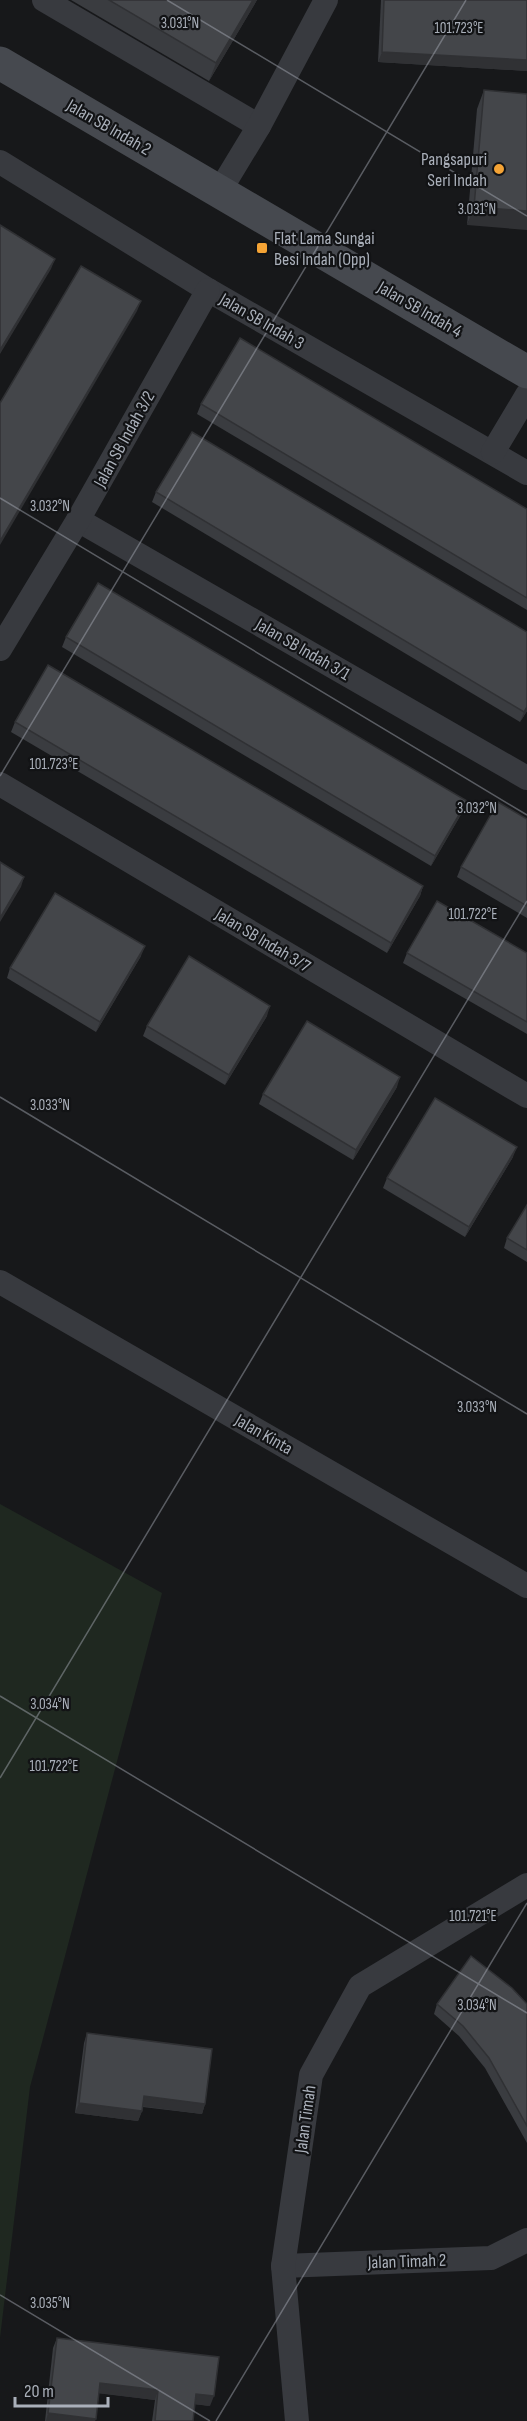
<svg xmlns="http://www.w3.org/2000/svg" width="527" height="2421" viewBox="0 0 527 2421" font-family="'Sofia Sans Condensed',sans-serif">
	<rect width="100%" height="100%" fill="#17181a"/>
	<path fill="#1f2820" d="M0,1504l162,89 -132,494 -30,251z"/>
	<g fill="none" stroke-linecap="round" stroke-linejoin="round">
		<g stroke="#383a3f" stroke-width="24">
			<path d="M44,0l215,126"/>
			<path d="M0,162l208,128 319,183"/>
			<path d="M219,192l40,-66 67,-126"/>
			<path d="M493,452l34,-57"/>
			<path d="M78,520l449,258"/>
			<path d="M0,649l78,-129 130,-230"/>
			<path d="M0,784l527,312"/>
			<path d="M0,1282l527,304"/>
			<path d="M283,2266l208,-8 36,-18"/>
			<path d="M297,2421l-14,-155 28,-191 49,-89 167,-101"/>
		</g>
		<path stroke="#46494f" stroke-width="33" d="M0,63l527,309"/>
	</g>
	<g fill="#3a3c40">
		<path d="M71,0h186l-48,81z"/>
		<path d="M381,0h146v71l-149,-9z"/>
		<path d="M484,90l43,4 -60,131 10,-116z"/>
		<path d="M201,404l326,105v101l-330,-196z"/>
		<path d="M156,492l371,219 -7,11 -368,-220z"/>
		<path d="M66,637l401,164 -4,10 -32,55 -369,-219z"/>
		<path d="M15,722l408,164 -3,10 -33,57 -376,-221z"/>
		<path d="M527,819v99l-70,-41 4,-10z"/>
		<path d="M407,953h120v81l-124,-71z"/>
		<path d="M141,956l-45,76 -89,-54 3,-10z"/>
		<path d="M267,1016l-42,69 -82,-49 4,-10z"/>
		<path d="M397,1087l-44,73 -94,-56 4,-10z"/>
		<path d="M513,1157l-48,80 -82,-49 4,-10z"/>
		<path d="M527,1205v57l-23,-14 3,-10z"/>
		<path d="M437,2004h90v139l-42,-75 -26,-32 -25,-22z"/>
		<path d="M87,2033l118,71 -3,10 -59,-7 -1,4 -4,10 -63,-8 9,-70z"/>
		<path d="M57,2338l153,68 -15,-2 -2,17h-41l3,-21 -56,-7 -4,28h-50l8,-73z"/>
	</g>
	<g fill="#303134">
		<path d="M253,0h4l-48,81 7,-18z"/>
		<path d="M382,52l145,8v11l-149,-9z"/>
		<path d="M474,207l53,4v19l-60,-5z"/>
		<path d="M55,259l-4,10 -51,85v-4z"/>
		<path d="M141,301l-4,10 -137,234v-4z"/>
		<path d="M527,707v4l-7,11 4,-10z"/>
		<path d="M467,801l-4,10 -32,55 4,-10z"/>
		<path d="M24,877l-3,10 -21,35v-4z"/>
		<path d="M423,886l-3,10 -33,57 4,-10z"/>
		<path d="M145,946l-4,10 -45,76 4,-10z"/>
		<path d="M270,1006l-3,10 -42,69 4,-10z"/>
		<path d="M400,1077l-3,10 -44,73 3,-10z"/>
		<path d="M517,1147l-4,10 -48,80 4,-10z"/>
		<path d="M144,2096l61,8 -3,10 -62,-8z"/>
		<path d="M79,2103l63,8 -4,10 -63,-8z"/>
		<path d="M100,2383l58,7 -3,10 -59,-7z"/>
		<path d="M196,2394l18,2 -4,10 -18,-2z"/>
		<path d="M48,2413l48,6 -1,2h-49z"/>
	</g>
	<g fill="#44464a" stroke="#303134" stroke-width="1.5">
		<path d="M109,0h144l-37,63z"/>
		<path d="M384,0h143v60l-145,-8z"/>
		<path d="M484,90l43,4v117l-53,-4z"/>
		<path d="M0,225l55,34 -55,91z"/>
		<path d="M81,266l60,35 -141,240v-138z"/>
		<path d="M240,338l287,171v89l-326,-194z"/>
		<path d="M192,432l335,200v75l-3,5 -368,-220z"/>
		<path d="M98,583l369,218 -32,55 -369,-219z"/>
		<path d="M48,665l375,221 -32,57 -376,-221z"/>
		<path d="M498,802l29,17v87l-66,-39z"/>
		<path d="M0,862l24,15 -24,41z"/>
		<path d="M55,893l90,53 -45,76 -90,-54z"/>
		<path d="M437,901l90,52v69l-120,-69z"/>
		<path d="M189,956l81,50 -41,69 -82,-49z"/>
		<path d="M307,1021l93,56 -44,73 -93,-56z"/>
		<path d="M435,1098l82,49 -48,80 -82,-49z"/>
		<path d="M527,1205v45l-20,-12z"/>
		<path d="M471,1956l41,32 15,16v122l-38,-68 -26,-32 -26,-22z"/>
		<path d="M87,2033l125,16 -7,55 -61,-8 -2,15 -63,-8z"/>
		<path d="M57,2338l162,19 -5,39 -18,-2 -3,27h-38l3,-31 -58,-7 -4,36 -48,-6z"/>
	</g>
	<path fill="none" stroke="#aab0ba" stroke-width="1.5" stroke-opacity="0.45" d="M167,0l360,216M0,498l527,317M0,776l466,-776M0,1097l527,317M0,1696l527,317M0,1778l527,-877M0,2295l210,126M216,2421l311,-518"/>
	<g fill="#f4a335" stroke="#121315" stroke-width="2">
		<circle cx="499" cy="169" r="6"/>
		<rect x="256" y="242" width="12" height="12" rx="3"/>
	</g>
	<g text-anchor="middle" stroke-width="4.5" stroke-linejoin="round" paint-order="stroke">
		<g font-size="18" fill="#aab0ba" stroke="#121315">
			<text transform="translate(109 127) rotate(30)" y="6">Jalan SB Indah 2</text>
			<text transform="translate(420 309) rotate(30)" y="6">Jalan SB Indah 4</text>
			<text transform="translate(262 321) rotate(30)" y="6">Jalan SB Indah 3</text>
			<text transform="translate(124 439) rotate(-61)" y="6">Jalan SB Indah 3/2</text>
			<text transform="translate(303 649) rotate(30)" y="6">Jalan SB Indah 3/1</text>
			<text transform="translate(263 940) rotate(31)" y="6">Jalan SB Indah 3/7</text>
			<text transform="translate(264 1434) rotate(30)" y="6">Jalan Kinta</text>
			<text transform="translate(305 2119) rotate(-82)" y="6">Jalan Timah</text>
			<text transform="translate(407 2261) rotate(-2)" y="6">Jalan Timah 2</text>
		</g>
		<g font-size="18" fill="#aab0ba" stroke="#121315" text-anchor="end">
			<text x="487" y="165">Pangsapuri<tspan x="487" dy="21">Seri Indah</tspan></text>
			<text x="274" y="244" text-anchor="start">Flat Lama Sungai<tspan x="274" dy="21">Besi Indah (Opp)</tspan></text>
		</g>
	</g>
	<g font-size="15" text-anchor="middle" fill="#aab0ba" stroke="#121315" stroke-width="4.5" stroke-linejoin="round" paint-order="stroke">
		<text x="180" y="28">3.031°N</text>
		<text x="459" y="33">101.723°E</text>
		<text x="477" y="214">3.031°N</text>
		<text x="50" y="511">3.032°N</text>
		<text x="54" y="769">101.723°E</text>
		<text x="477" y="813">3.032°N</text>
		<text x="473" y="919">101.722°E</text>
		<text x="50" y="1110">3.033°N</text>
		<text x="477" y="1412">3.033°N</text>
		<text x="50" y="1709">3.034°N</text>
		<text x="54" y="1771">101.722°E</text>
		<text x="473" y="1921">101.721°E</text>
		<text x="477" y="2010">3.034°N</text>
		<text x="50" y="2308">3.035°N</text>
	</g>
	<path d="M15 2397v9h93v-9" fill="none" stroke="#aab0ba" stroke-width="3"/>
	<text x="24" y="2397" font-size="18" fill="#aab0ba" stroke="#121315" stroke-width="4.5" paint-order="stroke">20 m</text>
</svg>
